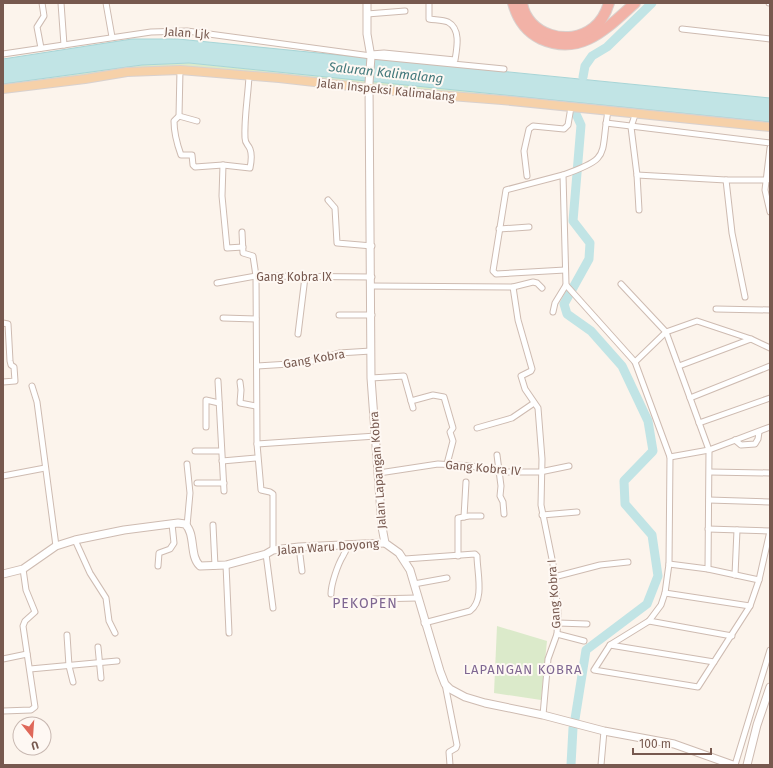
<svg xmlns="http://www.w3.org/2000/svg" width="773" height="768" viewBox="0 0 773 768" font-family="'Fira Sans',sans-serif">
	<rect width="100%" height="100%" fill="#fcf4ec"/>
	<g fill="#dbeaca">
		<path d="M189,63l581,58v6l-385,-38 -16,-6 -16,4 -173,-17 -177,19v-5l139,-19z"/>
		<path d="M497,626l50,15 -6,59 -47,-7z"/>
	</g>
	<path fill="#c1e4e5" stroke="#a7d5d7" d="M132,39h46l592,59v24l-581,-59 -47,2 -139,19v-25z"/>
	<g fill="none" stroke-linecap="round" stroke-linejoin="round">
		<g stroke="#c1e4e5" stroke-width="9">
			<path d="M583,77l2,-11 7,-10 15,-9 45,-44"/>
			<path d="M575,719l11,-69 61,-46 11,-28 -6,-41 -27,-31 -1,-23 29,-30 -5,-30 -26,-55 -31,-35 -24,-17 -3,-10 25,-45 1,-16 -17,-22 8,-96 -5,-11"/>
			<path d="M571,765l2,-37"/>
		</g>
		<defs>
			<g id="minor">
				<path d="M61,3l3,42"/>
				<path d="M106,3l6,34"/>
				<path d="M769,3h1"/>
				<path d="M367,14l38,-3"/>
				<path d="M682,29l88,10"/>
				<path d="M41,48l-4,-21 7,-11 -2,-13"/>
				<path d="M3,54l148,-22 36,-1 184,25 133,13"/>
				<path d="M371,54l13,-1 71,7c2,-12 6,-31 -7,-38 -5,-2 -14,-2 -19,-3v-16"/>
				<path d="M180,70l-1,46 -5,5c0,12 3,23 7,34h11l1,10 2,2 28,-2 27,3c1,-5 2,-14 0,-19 -2,-5 -5,-5 -5,-11 -1,-20 3,-41 4,-62"/>
				<path d="M608,111c-8,45 4,47 -45,64l3,110 69,77 35,95 -1,107 -4,29 -4,12 -12,16 -39,24 -16,25 104,17 52,-81 9,-26 11,-49"/>
				<path d="M635,115l-4,12 6,48 2,35"/>
				<path d="M179,116l18,5"/>
				<path d="M606,123l164,20"/>
				<path d="M770,148l-5,42 5,22"/>
				<path d="M223,165l-1,31 5,52 16,-1"/>
				<path d="M563,175l-57,15 -13,81 3,3 69,-4"/>
				<path d="M637,175l89,5"/>
				<path d="M527,176l-3,-25 5,-22 4,-3 31,3 4,-4 3,-18"/>
				<path d="M328,200l7,8 2,35 35,3"/>
				<path d="M499,229l30,-2"/>
				<path d="M242,232l1,21 10,3 3,20 1,168 4,46 9,2 3,2v56"/>
				<path d="M217,283l39,-7 116,1"/>
				<path d="M621,284l45,48 43,118 -1,119"/>
				<path d="M372,286l141,1 20,-5 4,1 5,5"/>
				<path d="M513,287l5,33 14,49 -1,2 -10,5 4,13 13,19 4,51 -1,46 12,59 5,49 -1,21 -9,25 -5,56"/>
				<path d="M745,297l-13,-64 -6,-53h41"/>
				<path d="M716,309l54,1"/>
				<path d="M553,312l2,-9 11,-18"/>
				<path d="M339,315h33"/>
				<path d="M223,318l33,1"/>
				<path d="M3,323l5,1 2,37 1,4 3,2 1,14 -12,1"/>
				<path d="M298,334l7,-57"/>
				<path d="M635,362l31,-30 31,-11 54,18 19,9"/>
				<path d="M257,366l49,-3 33,-10 32,-2"/>
				<path d="M679,366l72,-27"/>
				<path d="M371,378l33,-2 9,32"/>
				<path d="M218,381l6,110"/>
				<path d="M240,382l1,8 -1,13 16,3"/>
				<path d="M32,386l5,16 19,144"/>
				<path d="M690,398l80,-32"/>
				<path d="M411,401l22,-6 11,2 9,31 -3,4 3,9 -6,23"/>
				<path d="M699,423l71,-25"/>
				<path d="M206,427v-27l13,3"/>
				<path d="M477,428l35,-10 22,-15"/>
				<path d="M735,440l6,5 14,-1 3,-5 1,-7"/>
				<path d="M257,444l119,-8"/>
				<path d="M195,451h26"/>
				<path d="M497,455l4,31 -1,10 3,6 1,12"/>
				<path d="M670,457l39,-7 61,-23"/>
				<path d="M222,461l35,-3"/>
				<path d="M187,464l3,29 -3,33"/>
				<path d="M710,472l60,1"/>
				<path d="M379,473l59,-9 34,2 15,4 21,2h32l29,-6"/>
				<path d="M3,476l42,-8"/>
				<path d="M197,483h27"/>
				<path d="M709,500l61,2"/>
				<path d="M542,515l35,-3"/>
				<path d="M464,517l2,-35"/>
				<path d="M213,525l2,41"/>
				<path d="M708,529l62,2"/>
				<path d="M75,540l15,33 16,25 3,23 6,12"/>
				<path d="M299,547l3,24"/>
				<path d="M266,554l7,54"/>
				<path d="M458,556v-38l11,-2h12"/>
				<path d="M405,559l70,-5 2,2c0,16 8,44 -7,55l-46,12"/>
				<path d="M669,564l39,5 51,11"/>
				<path d="M226,565l3,68"/>
				<path d="M158,566l1,-13 11,-4 4,-6 -2,-19"/>
				<path d="M735,575l2,-45"/>
				<path d="M554,577l46,-12 28,-3"/>
				<path d="M414,584l33,-6"/>
				<path d="M665,593l85,13"/>
				<path d="M331,594c0,-10 7,-30 12,-38 2,-5 4,-5 5,-12"/>
				<path d="M374,599l43,-1"/>
				<path d="M649,621l83,15"/>
				<path d="M558,623l29,1"/>
				<path d="M557,634l27,7"/>
				<path d="M67,635l2,31 4,16"/>
				<path d="M610,645l104,17"/>
				<path d="M98,647l3,31"/>
				<path d="M3,659l24,-5"/>
				<path d="M30,669l87,-8"/>
				<path d="M445,684l12,61 -1,3 -7,4 1,13"/>
				<path d="M3,711l28,-1 4,-3 -12,-81 2,-5 10,-9 -9,-22 -3,-21"/>
				<path d="M601,765l3,-34"/>
				<path d="M735,765l35,-115"/>
			</g>
			<g id="tertiary">
				<path d="M367,3v31l4,23 -2,26 2,295 11,149 3,16 14,10 11,17 30,101 5,13 5,5 15,8 20,6 58,12 61,16 70,13 59,21"/>
				<path d="M3,574l20,-5 33,-23 19,-6 49,-10 54,-7 7,1c11,10 4,32 15,42l26,-1 40,-11 7,-4 26,-3 86,-4"/>
				<path d="M747,765l10,-40 13,-38"/>
			</g>
			<path id="primary" d="M3,89l82,-10 42,-7 53,-2 99,8 133,15 90,7 268,27"/>
			<g id="motorway">
				<path d="M513,3c4,15 13,29 28,36 40,18 66,-11 94,-36"/>
				<path d="M522,3c5,32 47,44 71,25 8,-6 13,-15 16,-25"/>
			</g>
		</defs>
		<use href="#minor" stroke="#cebbb1" stroke-width="7"/>
		<use href="#tertiary" stroke="#cebbb1" stroke-width="9"/>
		<use href="#primary" stroke="#d9d1ce" stroke-width="10"/>
		<use href="#motorway" stroke="#d9d1ce" stroke-width="12"/>
		<use href="#minor" stroke="#fff" stroke-width="5"/>
		<use href="#tertiary" stroke="#fff" stroke-width="7"/>
		<use href="#primary" stroke="#f6d1a9" stroke-width="8"/>
		<use href="#motorway" stroke="#f2b2a7" stroke-width="10"/>
	</g>
	<g text-anchor="middle" stroke-width="4" stroke-linejoin="round" paint-order="stroke">
		<g font-size="12" fill="#77594f" stroke="#fef8f3">
			<text transform="translate(187 33) rotate(4)" y="4">Jalan Ljk</text>
			<text transform="translate(386 90) rotate(6)" y="4">Jalan Inspeksi Kalimalang</text>
			<text x="294" y="281">Gang Kobra IX</text>
			<text transform="translate(314 359) rotate(-10)" y="4">Gang Kobra</text>
			<text transform="translate(483 468) rotate(5)" y="4">Gang Kobra IV</text>
			<text transform="translate(378 470) rotate(-94)" y="4">Jalan Lapangan Kobra</text>
			<text transform="translate(328 547) rotate(-4)" y="4">Jalan Waru Doyong</text>
			<text transform="translate(554 594) rotate(-94)" y="4">Gang Kobra I</text>
		</g>
		<g font-size="13" font-style="italic" fill="#42787b" stroke="#fef8f3">
			<text transform="translate(386 72) rotate(6)" y="5">Saluran Kalimalang</text>
		</g>
		<g font-size="13" letter-spacing="1" fill="#7f6792" stroke="#fef8f3">
			<text x="523" y="674">LAPANGAN KOBRA</text>
		</g>
		<g font-size="14" letter-spacing="1" fill="#7f6792" stroke="#fef8f3">
			<text x="365" y="608">PEKOPEN</text>
		</g>
	</g>
	<rect width="773" height="768" fill="none" stroke="#77594f" stroke-width="8"/>
	<g transform="translate(32 736) rotate(163)"><circle r="19" fill="#fef8f3" stroke="#c8b8b1"/>
	<path d="M0-3L7 15L0 10L-7 15Z" fill="#df6859"/>
	<text y="-6" font-size="11" font-weight="bold" text-anchor="middle" fill="#77594f">U</text>
	</g>
	<path d="M633 748v6h78v-6" fill="none" stroke="#77594f" stroke-width="2"/>
	<text x="639" y="748" font-size="12" fill="#77594f" stroke="#fef8f3" stroke-width="3" paint-order="stroke">100 m</text>
</svg>
